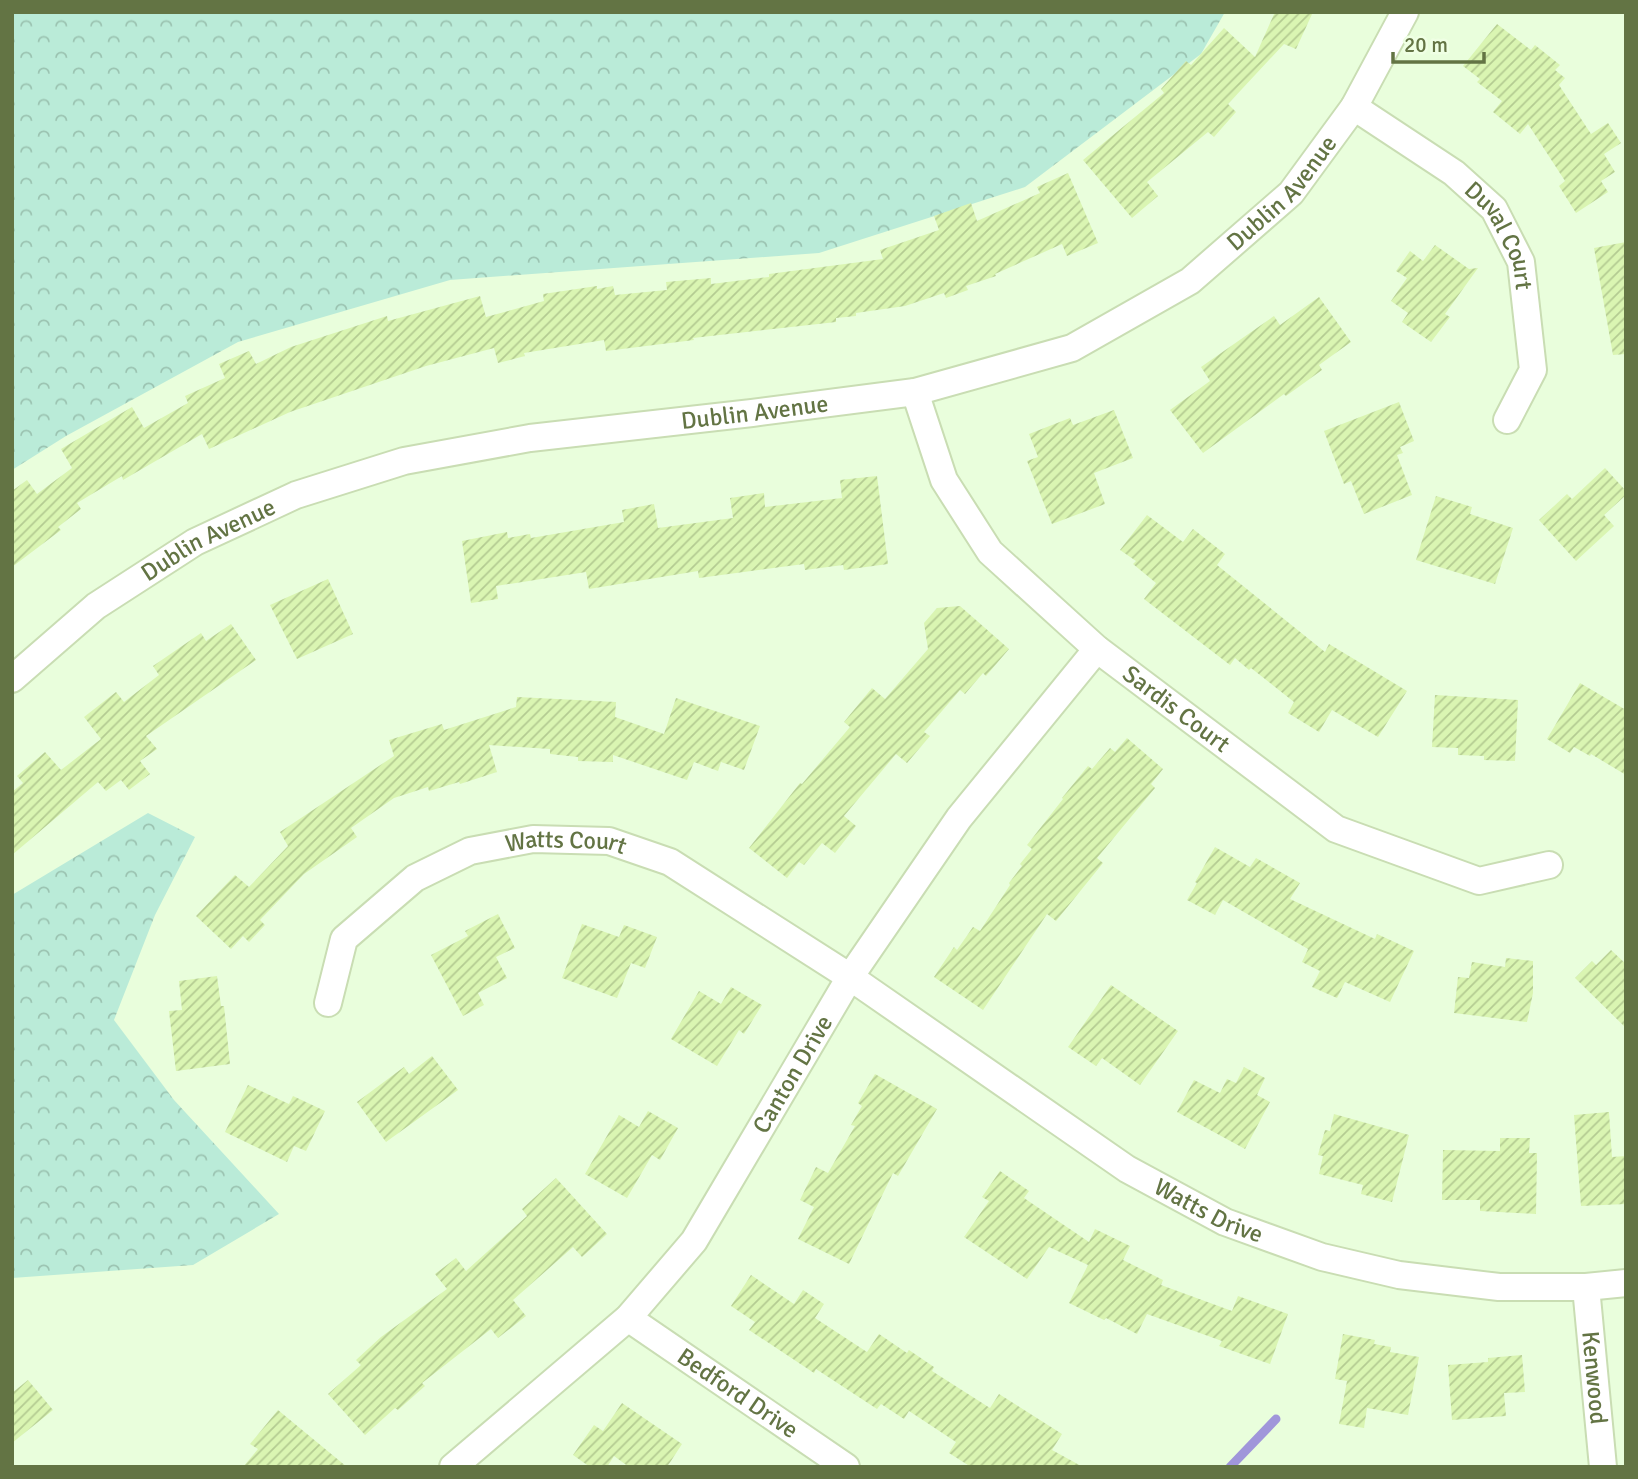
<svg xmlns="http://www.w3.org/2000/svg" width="1638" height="1479" viewBox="0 0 1638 1479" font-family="Signika,sans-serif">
	<defs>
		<pattern id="forest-crowns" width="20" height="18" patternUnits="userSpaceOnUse" patternTransform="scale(1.75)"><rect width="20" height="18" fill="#baebd8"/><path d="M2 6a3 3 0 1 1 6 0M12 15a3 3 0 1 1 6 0" fill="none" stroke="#9bc3b1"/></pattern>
		<pattern id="building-hatch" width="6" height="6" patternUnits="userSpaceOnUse" patternTransform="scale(1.75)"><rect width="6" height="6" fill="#daf5b2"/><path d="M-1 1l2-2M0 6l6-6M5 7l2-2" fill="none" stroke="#b4cb92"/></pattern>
	</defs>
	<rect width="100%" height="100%" fill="#e9fedc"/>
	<g fill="url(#forest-crowns)">
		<path d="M12,12h1213l-24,42 -176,133 -206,66 -369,27 -212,62 -172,94 -54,34z"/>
		<path d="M148,813l47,24 -40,78 -41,105 60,80 105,114 -86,51 -181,13v-383z"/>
	</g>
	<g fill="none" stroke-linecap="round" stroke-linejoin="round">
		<path stroke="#a096da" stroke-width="9" d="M1230,1467l46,-48"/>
	</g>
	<g fill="url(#building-hatch)">
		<path d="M1275,12h38l-17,37 -12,-5 -56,60 8,8 -22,25 -6,-5 -61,50 11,14 -26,22 -49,-58 81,-67 -3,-4 25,-28 5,4 33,-37 31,29z"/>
		<path d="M1497,24l34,26 4,-5 25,20 -5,5 10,8 -6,7 32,49 17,-11 13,20 -17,11 11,18 -14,9 7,11 -32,21 -17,-27 6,-5 -37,-57 -8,10 -27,-22 9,-11 -25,-19 3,-3 -17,-13z"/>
		<path d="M1068,173l30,70 -31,13 -5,-12 -67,30 1,2 -30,10 2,4 -22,8 -2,-5 -39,13 -49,7v3l-20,2v4l-143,16 1,2 -88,11 -2,-11 -80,13 1,3 -27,7 -4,-15 -68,18 -136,46 -81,37 -7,-15 -79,46 -1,-4 -45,27 4,6 -23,18 3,3 -49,37v-76l15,-11 10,14 35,-26 -11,-19 71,-42 12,21 44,-25 -3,-7 40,-18 -6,-14 30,-13 7,13 35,-17 96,-31 1,5 92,-25 6,21 58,-16 -1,-7 54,-8v3l16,-3 2,9 52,-5 -1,-8 45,-4v6l58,-7v-3l114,-15 -3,-9 59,-20 -5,-14 37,-13 6,18 63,-28 -3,-6z"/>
		<path d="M1626,242v112l-13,1 -19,-107z"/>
		<path d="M1435,245l34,24 9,-1 -33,46 5,3 -19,25 -29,-20 6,-9 -17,-12 16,-23 -11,-7 14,-20 13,10z"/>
		<path d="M1319,297l32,45 -32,23 3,5 -36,26 -2,-2 -81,59 -33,-43 40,-29 -9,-14 73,-51 6,9z"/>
		<path d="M1399,402l15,39 -14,6 3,6 -6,2 15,40 -48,19 -13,-33 -7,3 -20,-53z"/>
		<path d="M1114,410l19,48 -39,15 11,31 -53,20 -25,-63 11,-4 -9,-23 41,-16 3,7z"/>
		<path d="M1605,468l21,23v4l-22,20 10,11 -38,35 -37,-41 28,-26 5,5z"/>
		<path d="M877,476l11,88 -44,6 -1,-5 -38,5 -1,-6 -105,14 -1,-7 -109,18 -3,-17 -90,14 2,13 -27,4 -9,-62 45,-9 1,6 22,-4 1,4 93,-16 -2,-12 32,-6 4,24 75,-10 -3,-20 34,-5 1,14 77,-9 -2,-18z"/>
		<path d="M1436,496l36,11 -2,7 43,14 -18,56 -79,-24z"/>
		<path d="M1147,515l36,27 10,-13 32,25 -8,11 108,87 4,-8 78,47 -29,46 -46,-27 -13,22 -31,-19 6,-11 -43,-34 -2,2 -14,-12 -5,7 -86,-66 12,-16 -23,-19 3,-3 -16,-11z"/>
		<path d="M328,579l25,55 -56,25 -27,-54z"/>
		<path d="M960,606l49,43 -23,27 -3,-3 -18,21 -5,-4 -36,42 6,4 -23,27 -11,-9 -52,62 12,10 -21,27 -13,-10 -18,22 -5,-3 -12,16 -38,-30 51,-65 2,1 48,-57 -6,-5 28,-34 13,11 43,-50 -4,-26 13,-15z"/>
		<path d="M231,624l25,36 -110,76 11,13 -17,12 10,13 -21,16 -8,-10 -15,11 -8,-9 -86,73v-63l11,-9 -6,-7 28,-24 16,18 40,-31 -17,-22 32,-25 8,10 35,-27 -6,-9 48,-33 5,8z"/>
		<path d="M1580,683l46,27v65l-35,-21 -1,2 -16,-9 -4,6 -23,-14z"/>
		<path d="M1435,695l83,5 -3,61 -31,-1v-4l-26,-1v-7l-26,-1z"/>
		<path d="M517,697l99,5 -1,15 49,17 12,-36 84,28 -16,44 -23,-8 -3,9 -24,-9 -7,18 -74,-25v7l-35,-1v-4l-28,-3v-5l-61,-4 8,27 -37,12 -1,-2 -30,9 -1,-4 -34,11 -43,30 6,9 -53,37 -44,46 5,5 -16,17 -6,-6 -12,13 -35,-33 39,-41 14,12 39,-41 -8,-14 114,-76 -5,-16 53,-16 2,6 72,-23z"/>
		<path d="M1127,738l36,31 -12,15 4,4 -58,70 6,5 -47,58 -9,-7 -64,96 -49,-33 20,-30 3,3 16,-23 7,4 30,-46 -1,-2 13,-17 -2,-2 12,-15 -5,-4 36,-46 -1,-1 26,-32 4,3 18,-21 5,4z"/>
		<path d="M1215,847l35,20 6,-9 44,25 -10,16 85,40 2,-5 37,17 -24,51 -45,-20 -8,16 -25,-11 8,-16 -18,-9 6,-13 -85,-49 -8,15 -28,-15 10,-17 -2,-1z"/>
		<path d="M498,914l17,34 -19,9 11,21 -29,15 6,12 -21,11 -32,-61 37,-19 -3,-5z"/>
		<path d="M582,924l37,13 5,-12 33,12 -12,31 -14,-5 -14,35 -55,-20z"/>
		<path d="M1611,950l15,14v64l-51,-50 17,-17 4,4z"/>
		<path d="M1506,958l27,3v32l-6,29 -73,-9 4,-36 11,1 3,-16 33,5z"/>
		<path d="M217,976l4,30h3l6,58 -54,7 -7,-60 13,-1 -3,-29z"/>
		<path d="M1111,985l67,46 -38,54 -38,-27 -6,8 -28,-19z"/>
		<path d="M731,987l31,18 -18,29 -5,-4 -22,36 -46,-27 28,-48 22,13z"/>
		<path d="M432,1056l26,34 -72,52 -29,-40 47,-35 5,7z"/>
		<path d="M1244,1067l21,11 -8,17 13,7 -25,47 -68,-37 17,-32 26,13 7,-14 9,4z"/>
		<path d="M875,1074l62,35 -39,67 -5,-3 -44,91 -51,-25 16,-32 -14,-7 16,-33 12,6 27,-47 -4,-1 11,-19 -4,-3z"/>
		<path d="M248,1085l41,19 4,-8 32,15 -19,40 -12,-5 -7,16 -62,-30z"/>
		<path d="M648,1111l30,17 -18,32 -8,-5 -25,43 -42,-24 34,-59 20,12z"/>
		<path d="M1609,1112l3,45 14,-1v48l-45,2 -7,-91z"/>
		<path d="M1334,1114l75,21 -17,67 -31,-8 2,-9 -44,-11 4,-18 -5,-1 7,-25 5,1z"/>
		<path d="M1500,1138h30l-1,15h8l-1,61 -56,-3v-11h-38l1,-50 57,1z"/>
		<path d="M1000,1171l29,20 -5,7 65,44 6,-13 35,17 -7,14 40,20 -2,5 71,26 6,-15 50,18 -18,50 -51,-18 3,-5 -75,-27 -10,20 -31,-16 -2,2 -35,-17 19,-38 -39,-18 -22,32 -63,-42 25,-36 -7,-4z"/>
		<path d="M556,1178l51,56 -25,23 -9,-10 -60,53 13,16 -28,22 -7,-9 -69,54 3,3 -27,24 -3,-2 -30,27 -37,-41 33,-29 -5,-5 25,-23 66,-48 -12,-15 21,-16 10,13 61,-55 -5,-7z"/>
		<path d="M751,1275l43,29 9,-14 21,14 -9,14 52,34 12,-18 28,19 2,-3 25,17 -2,4 58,37 9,-14 63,40 -10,16 31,17h-112l-22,-14 7,-11 -47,-31 -5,8 -23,-15 -4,5 -61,-40 -2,4 -65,-43 6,-8 -24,-16z"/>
		<path d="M1343,1334l32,6 -1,4 17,3 -1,5 29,5 -11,58 -41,-7 -3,20 -25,-4 8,-43 -12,-2z"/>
		<path d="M1522,1355l3,37 -21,1 2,23 -54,4 -4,-55 40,-3v-4z"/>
		<path d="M28,1380l25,30 -41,33v-50z"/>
		<path d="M622,1403l60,41 -15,23h-38l-15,-11 -7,11h-17l-17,-12 21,-30 9,6z"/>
		<path d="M278,1410l69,57h-104l15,-18 -8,-5z"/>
	</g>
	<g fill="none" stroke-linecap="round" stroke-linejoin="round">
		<defs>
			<g id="minor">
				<path id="s1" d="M1354,107l100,66 40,36 27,53 12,108 -26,50"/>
				<path id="s2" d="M915,392l29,88 46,72 107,97 239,180 143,52 70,-16"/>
				<path id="s3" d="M12,679l84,-73 99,-64 101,-47 108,-34 126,-23 222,-25 163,-21 157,-44 118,-67 101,-88 63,-86 51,-95"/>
				<path id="s4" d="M328,1003l16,-64 71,-61 55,-27 63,-12 76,2 61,21 180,115 277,192 98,53 97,35 77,18 100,12h87l40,-4"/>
				<path id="s5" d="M1586,1287l17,180"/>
				<path id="s6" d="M628,1318l218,149"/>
				<path id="s7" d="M453,1467l175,-149 66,-77 156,-264 109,-159 138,-169"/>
			</g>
		</defs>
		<use href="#minor" stroke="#c9ddb3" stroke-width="30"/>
		<use href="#minor" stroke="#fff" stroke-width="26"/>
	</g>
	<g text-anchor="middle" stroke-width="5" stroke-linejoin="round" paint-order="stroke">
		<g font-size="24" fill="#637444" stroke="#efffe4">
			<text dy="8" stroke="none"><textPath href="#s3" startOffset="1396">Dublin Avenue</textPath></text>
			<text dy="8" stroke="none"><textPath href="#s1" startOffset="200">Duval Court</textPath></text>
			<text dy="8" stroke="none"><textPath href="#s3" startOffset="808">Dublin Avenue</textPath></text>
			<text dy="8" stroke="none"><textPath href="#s3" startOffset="242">Dublin Avenue</textPath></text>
			<text dy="8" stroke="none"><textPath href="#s2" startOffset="422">Sardis Court</textPath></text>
			<text dy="8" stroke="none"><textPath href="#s4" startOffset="318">Watts Court</textPath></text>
			<text dy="8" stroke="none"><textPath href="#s7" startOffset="525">Canton Drive</textPath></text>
			<text dy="8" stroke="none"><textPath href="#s4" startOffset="1068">Watts Drive</textPath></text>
			<text dy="8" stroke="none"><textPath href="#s5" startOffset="91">Kenwood</textPath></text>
			<text dy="8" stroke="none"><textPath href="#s6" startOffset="133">Bedford Drive</textPath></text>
		</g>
	</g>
	<rect width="1638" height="1479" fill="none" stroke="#637444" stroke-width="28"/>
	<path d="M1393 52v10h91v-10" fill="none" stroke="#637444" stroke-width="3.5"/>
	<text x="1404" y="52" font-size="21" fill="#637444" stroke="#efffe4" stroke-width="5" paint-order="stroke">20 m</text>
</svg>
